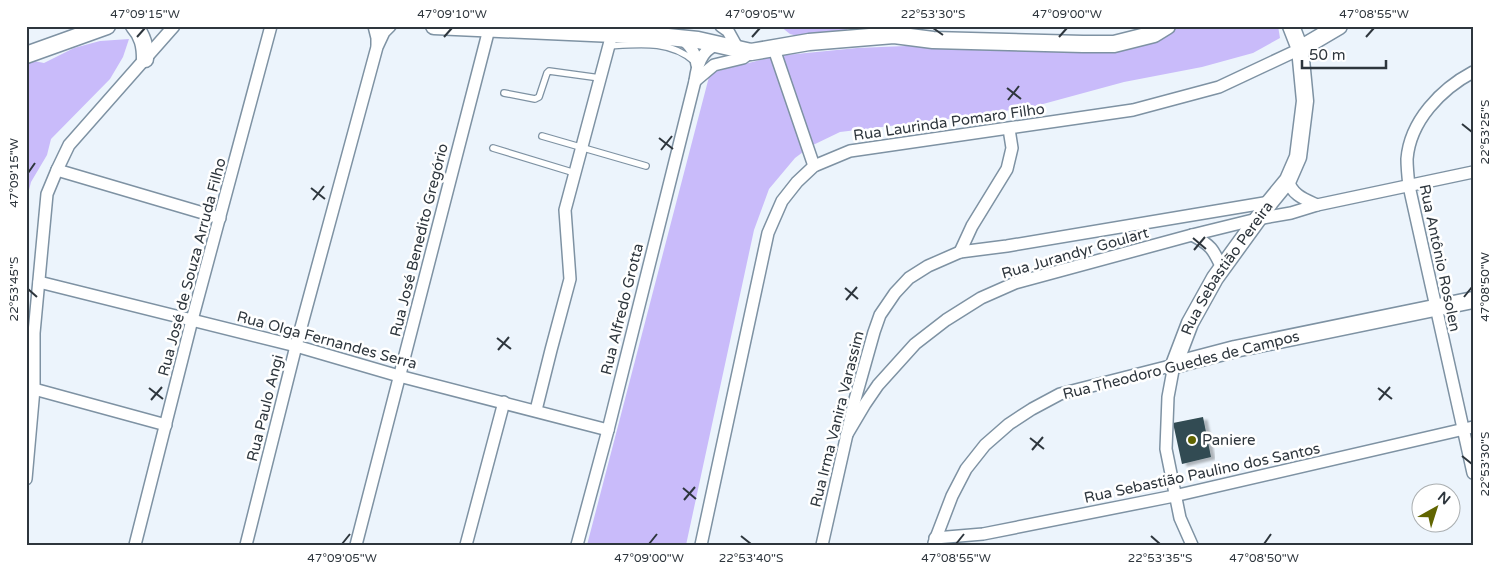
<svg xmlns="http://www.w3.org/2000/svg" width="1499" height="571" viewBox="0 0 1499 571" font-family="'Varela Round',sans-serif">
	<defs>
		<filter id="shadow"><feDropShadow dx="4.5" dy="2.5" stdDeviation="1" flood-color="#0004"/></filter>
	</defs>
	<rect width="100%" height="100%" fill="#ecf4fc"/>
	<g fill="#c9bbfa">
		<path d="M780,26h71l-10,9 -30,5 -21,-6z"/>
		<path d="M1180,26h98l2,12 -27,15 -51,14 -78,15 -92,25 -84,12 -108,13 -29,14 -16,12 -26,31 -15,41 -68,315h-99l123,-472 66,-17 81,-8 49,-2 105,3 155,-15z"/>
		<path d="M129,39l-6,18 -13,22 -59,60 -4,16 -16,27 -5,20v-141l3,-1 15,3 30,-15 26,-7z"/>
	</g>
	<path fill="#324c53" filter="url(#shadow)" d="M1203,417l8,40 -29,7 -9,-41z"/>
	<g fill="none" stroke-linecap="round" stroke-linejoin="round">
		<defs>
			<g id="lane">
				<path d="M609,46c30,-2 62,-6 86,16"/>
				<path d="M504,93l31,6 4,-2 8,-24 2,-2 51,7"/>
				<path d="M542,136l104,30"/>
				<path d="M493,148l82,25"/>
			</g>
			<g id="street">
				<path d="M374,26l3,12v7"/>
				<path d="M721,26l7,5 10,18"/>
				<path d="M681,38c10,8 14,14 16,27"/>
				<path d="M774,49l40,117"/>
				<path d="M1473,72c-32,17 -63,49 -66,87 0,9 1,18 2,27l64,287"/>
				<path d="M695,81l19,-16 29,-7 8,-6"/>
				<path d="M57,170l163,48"/>
				<path d="M1288,180c4,15 16,19 29,25"/>
				<path d="M1192,235c19,10 21,14 30,33"/>
				<path d="M960,252l12,-26 35,-57 5,-21 -3,-19"/>
				<path d="M39,282l257,64 103,30 209,54"/>
				<path d="M34,389l132,36"/>
				<path d="M536,410l15,-60 19,-71 -5,-69 47,-176"/>
				<path d="M846,436l19,-32 13,-19 37,-41 31,-24 35,-22 34,-15 177,-48 65,-16 34,-6 26,-8 156,-33"/>
				<path d="M26,479l8,-90v-56l13,-139 10,-24 12,-25 105,-119"/>
				<path d="M935,538l48,-4 191,-38 299,-69"/>
				<path d="M934,543l18,-47 14,-27 19,-24 24,-21 23,-15 28,-15 114,-29 -6,32 -2,52 14,69 12,27"/>
				<path d="M135,545l57,-225 79,-294"/>
				<path d="M246,545l50,-199 81,-299 7,-15 6,-6"/>
				<path d="M356,545l133,-516"/>
				<path d="M466,545l38,-143"/>
				<path d="M577,545l31,-115 87,-349c2,-15 6,-30 21,-36"/>
				<path d="M701,545l67,-312 14,-32 15,-19 17,-16 36,-15 283,-41 86,-23 81,-38"/>
				<path d="M822,545l32,-142 20,-71 6,-17 15,-22 14,-15 19,-12 32,-14 47,-6 263,-44"/>
			</g>
			<g id="secondary">
				<path d="M134,26c9,10 11,20 11,33"/>
				<path d="M434,26l224,10 40,4 53,12 58,-10 85,-7 39,5 150,4h31l40,-10 13,-8"/>
				<path d="M1300,49l39,-23"/>
				<path d="M26,55l81,-29"/>
				<path id="s1" d="M1174,365l16,-42 25,-45 55,-76 18,-22 10,-23 7,-56 -5,-52 -9,-23"/>
				<path d="M1174,365l61,-16 238,-49"/>
			</g>
		</defs>
		<use href="#lane" stroke="#7e92a3" stroke-width="8"/>
		<use href="#street" stroke="#7e92a3" stroke-width="14"/>
		<use href="#secondary" stroke="#7e92a3" stroke-width="19"/>
		<use href="#lane" stroke="#fff" stroke-width="5.5"/>
		<use href="#street" stroke="#fff" stroke-width="11"/>
		<use href="#secondary" stroke="#fff" stroke-width="16"/>
	</g>
	<path fill="none" stroke="#2e363d" stroke-width="2" d="M933,28l10,7M137,37l8,-9M444,37l8,-9M752,37l8,-9M1059,37l8,-9M1366,37l8,-9M1007,88l14,11M1008,100l11,-14M1462,124l10,8M659,138l14,11M661,150l11,-14M28,173l7,-10M311,188l14,11M313,200l11,-14M1193,238l13,11M1194,250l11,-13M845,288l13,11M28,289l9,8M1464,297l8,-10M846,300l11,-13M497,338l14,11M498,350l11,-13M149,388l14,11M1378,388l14,11M151,400l11,-13M1379,400l11,-13M1030,438l14,11M1032,450l11,-13M1462,456l10,8M683,488l13,11M684,500l11,-13M741,536l10,8M1151,536l9,8M342,544l8,-10M649,544l8,-10M956,544l8,-10M1264,544l7,-10"/>
	<circle fill="#616501" stroke="#fff" stroke-width="2" cx="1192" cy="440" r="5"/>
	<g text-anchor="middle" stroke-width="5" stroke-linejoin="round" paint-order="stroke">
		<g font-size="15" fill="#2e363d" stroke="#fff">
			<text transform="translate(949 122) rotate(-8)" y="5">Rua Laurinda Pomaro Filho</text>
			<text transform="translate(419 240) rotate(-76)" y="5">Rua José Benedito Gregório</text>
			<text transform="translate(1075 253) rotate(-16)" y="5">Rua Jurandyr Goulart</text>
			<text transform="translate(1440 258) rotate(78)" y="5">Rua Antônio Rosolen</text>
			<text transform="translate(192 267) rotate(-75)" y="5">Rua José de Souza Arruda Filho</text>
			<text dy="5" stroke="none"><textPath href="#s1" startOffset="111">Rua Sebastião Pereira</textPath></text>
			<text transform="translate(622 309) rotate(-76)" y="5">Rua Alfredo Grotta</text>
			<text transform="translate(327 340) rotate(15)" y="5">Rua Olga Fernandes Serra</text>
			<text transform="translate(1181 365) rotate(-14)" y="5">Rua Theodoro Guedes de Campos</text>
			<text transform="translate(265 408) rotate(-76)" y="5">Rua Paulo Angi</text>
			<text transform="translate(837 419) rotate(-76)" y="5">Rua Irma Vanira Varassim</text>
			<text transform="translate(1202 473) rotate(-12)" y="5">Rua Sebastião Paulino dos Santos</text>
		</g>
		<g font-size="15" fill="#2e363d" stroke="#fff" text-anchor="start">
			<text x="1202" y="445">Paniere</text>
		</g>
	</g>
	<rect width="1499" height="571" fill="none" stroke="#ffffff" stroke-width="55"/>
	<g transform="translate(1436 508) rotate(39)"><circle r="24" fill="#ffffff" stroke="#abafb1"/>
	<path d="M0-4L9 19L0 12L-9 19Z" fill="#616501"/>
	<text y="-8" font-size="14" font-weight="bold" text-anchor="middle" fill="#2e363d">N</text>
	</g>
	<path d="M1302 60v8h84v-8" fill="none" stroke="#2e363d" stroke-width="2.5"/>
	<text x="1309" y="60" font-size="15" fill="#2e363d" stroke="#ffffff" stroke-width="4" paint-order="stroke">50 m</text>
	<rect x="28" y="28" width="1444" height="516" fill="none" stroke="#2e363d" stroke-width="2"/>
	<g font-size="12" text-anchor="middle" fill="#2e363d">
		<text x="145" y="18">47°09'15"W</text>
		<text x="452" y="18">47°09'10"W</text>
		<text x="760" y="18">47°09'05"W</text>
		<text x="933" y="18">22°53'30"S</text>
		<text x="1067" y="18">47°09'00"W</text>
		<text x="1374" y="18">47°08'55"W</text>
		<text transform="translate(1485 132) rotate(-90)" y="4">22°53'25"S</text>
		<text transform="translate(14 173) rotate(-90)" y="4">47°09'15"W</text>
		<text transform="translate(1485 287) rotate(-90)" y="4">47°08'50"W</text>
		<text transform="translate(14 289) rotate(-90)" y="4">22°53'45"S</text>
		<text transform="translate(1485 464) rotate(-90)" y="4">22°53'30"S</text>
		<text x="342" y="562">47°09'05"W</text>
		<text x="649" y="562">47°09'00"W</text>
		<text x="751" y="562">22°53'40"S</text>
		<text x="956" y="562">47°08'55"W</text>
		<text x="1160" y="562">22°53'35"S</text>
		<text x="1264" y="562">47°08'50"W</text>
	</g>
</svg>
